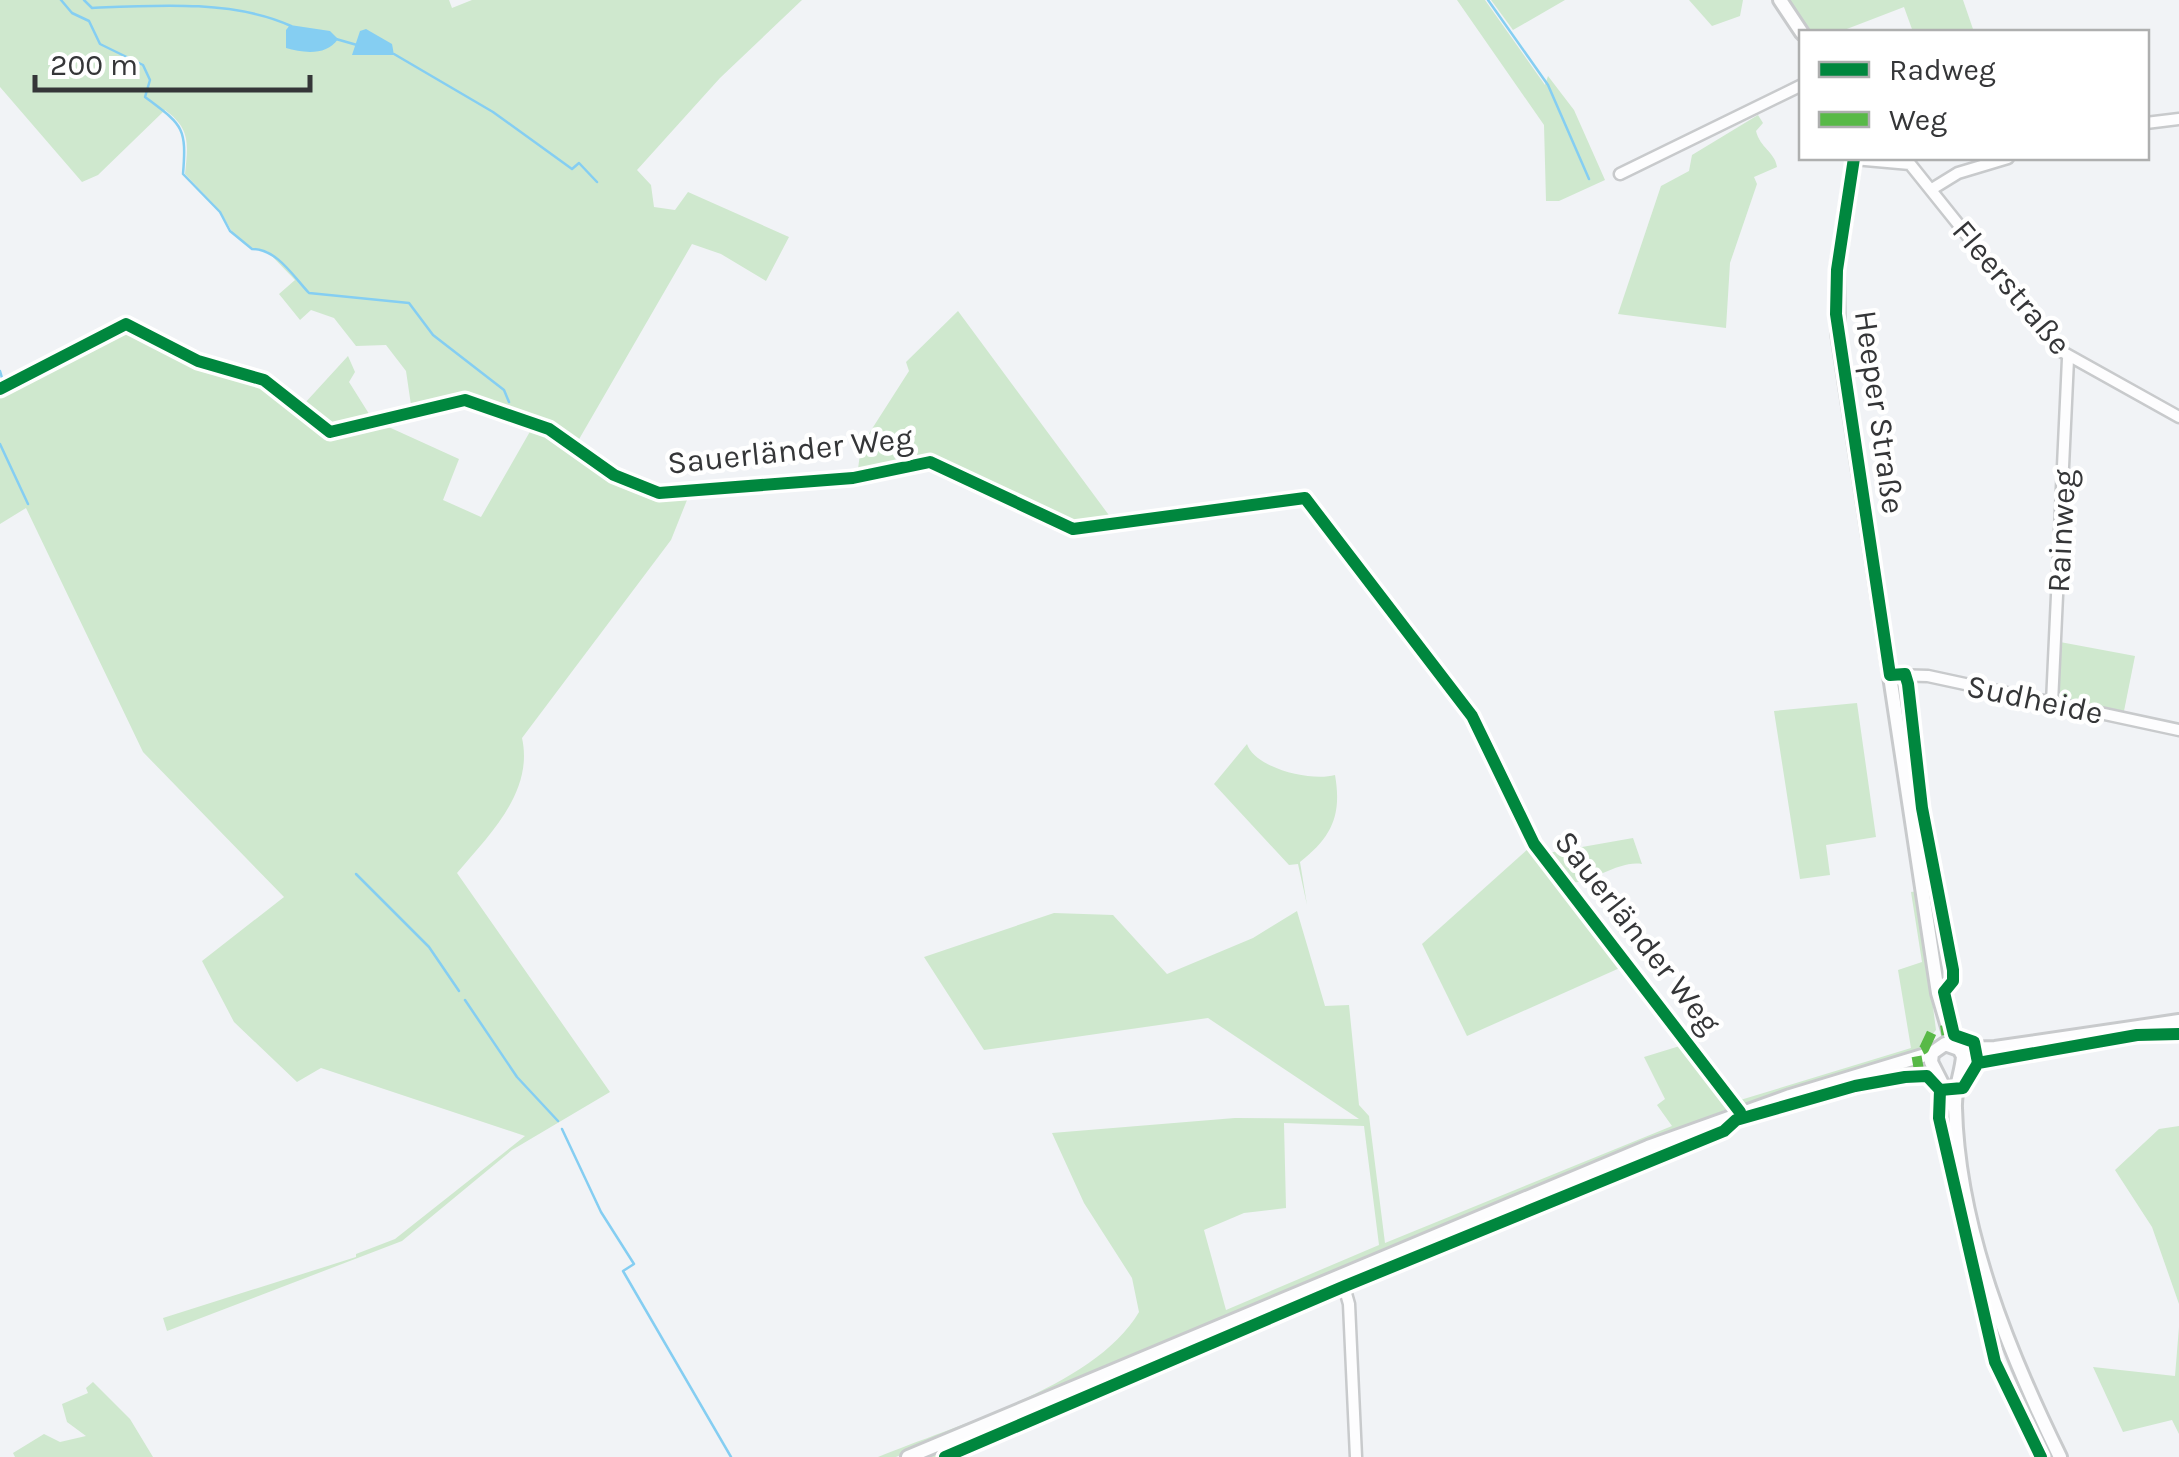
<svg xmlns="http://www.w3.org/2000/svg" width="2179" height="1457" viewBox="0 0 2179 1457" font-family="Karla,sans-serif">
	<rect width="100%" height="100%" fill="#f1f3f6"/>
	<g fill="#cfe8ce" fill-rule="evenodd">
		<path d="M0,0h449l3,8 20,-8h330l-82,78 -83,92 14,15 3,22 21,3 13,-18 101,45 -23,44 -45,-27 -29,-10 -114,197 -32,-21 -80,-28 -55,13 -5,-34 -20,-26 -30,1 -22,-28 -23,-8 -11,10 -21,-26 16,-14 -28,-29 -13,-2 -20,-14 -14,-24 -35,-37c3,-30 6,-45 -20,-64l-67,65 -16,7 -82,-95z"/>
		<path d="M1457,0h28l60,85 3,-9 26,34 31,70 -46,21h-13l-2,-76z"/>
		<path d="M1491,0h74l-52,30z"/>
		<path d="M1689,0h54l-3,16 -28,10z"/>
		<path d="M1784,0h179l11,32h-61l-9,-25 -65,25h-34z"/>
		<path d="M1758,115l5,8 -7,8c4,17 19,21 21,36l-23,10 3,7 -27,79 -4,65 -108,-14 43,-128 28,-15 3,-16z"/>
		<path d="M958,311l153,207 -36,5 -143,-65 -74,11 3,-23 48,-75 -3,-9z"/>
		<path d="M127,329l70,36 68,21 63,53 54,-15 77,35 -16,41 38,17 51,-89c54,25 92,76 157,67l-18,45 -149,198c12,54 -33,97 -65,135l153,219 -98,58 -110,91 -235,90 -4,-13 193,-61v-3l39,-15 130,-103 -204,-68 -24,14 -63,-60 -32,-61 82,-64 -141,-145 -117,-244 -26,16v-131z"/>
		<path d="M348,356l7,16 -6,10 22,35 -39,8 -28,-21z"/>
		<path d="M2060,642l75,14 -11,55 -66,-14z"/>
		<path d="M1857,703l19,134 -50,8 4,30 -30,4 -26,-168z"/>
		<path d="M1247,744c8,24 64,38 88,31 7,40 -3,62 -35,87l7,43 -9,-41 -9,1 -75,-81z"/>
		<path d="M1633,838l9,26c-22,-4 -50,18 -71,19l-23,-30z"/>
		<path d="M1529,848l93,119 -155,69 -45,-92z"/>
		<path d="M1918,891l18,139 -17,20 -22,9 -149,45 -11,-3 174,-53 -13,-78 24,-8 -11,-70z"/>
		<path d="M1297,911l28,95 24,-1 10,100 10,11 16,127 287,-117 -15,-21 8,-6 -21,-42 39,-12 47,63 -372,152 -462,197h-18c79,-33 217,-70 261,-145l-7,-34 -48,-75 -32,-70 183,-15 124,1 -151,-101 -224,32 -60,-93 130,-44 59,2 54,59 86,-36zM1284,1123l80,3 15,119 -153,65 -22,-80 40,-17 42,-5z"/>
		<path d="M1734,1119l-13,11 -319,130 -1,-6z"/>
		<path d="M2179,1126v178l-27,-77 -37,-57 44,-41z"/>
		<path d="M1330,1285l6,2 -397,170h-20z"/>
		<path d="M2179,1327v107l-7,-14 -49,12 -30,-65 82,9z"/>
		<path d="M93,1382l37,37 23,38h-138l-2,-4 31,-19 16,8 26,-6 -19,-14 -5,-18 26,-11 -2,-5z"/>
	</g>
	<g fill="#85cef2">
		<path d="M290,25l40,6 8,8c-11,17 -35,14 -52,9v-18z"/>
		<path d="M366,29l26,15 2,11h-42l8,-24z"/>
	</g>
	<g fill="none" stroke-linecap="round" stroke-linejoin="round">
		<g stroke="#85cef2" stroke-width="2.5">
			<path d="M61,0l11,13 17,8 11,23 43,21 7,15 -5,17c37,28 42,29 38,77l37,38 10,19 22,18c25,0 41,27 57,44l100,10 24,32 71,55 5,12"/>
			<path d="M84,0l8,8c64,-3 143,-8 199,18"/>
			<path d="M1488,0l60,85 41,94"/>
			<path d="M336,39l21,6"/>
			<path d="M394,54l99,58 79,57 7,-6 18,19"/>
			<path d="M0,371l2,7"/>
			<path d="M0,397l8,-5"/>
			<path d="M0,444l28,60"/>
			<path d="M356,874l73,73 30,44"/>
			<path d="M465,1000l52,77 41,44"/>
			<path d="M562,1129l39,83 33,52 -11,7 108,186"/>
		</g>
		<defs>
			<g id="minor">
				<path d="M2146,123l33,-4"/>
				<path d="M1854,159l56,5 149,186 120,67"/>
				<path d="M1620,174l182,-89"/>
				<path d="M1932,189l26,-16 50,-15"/>
				<path d="M0,389l126,-65 72,37 66,19 66,52 135,-32 84,29 65,46 45,18 194,-15 77,-16 143,67 232,-31 167,218 62,128 206,268"/>
				<path d="M1890,675l38,1 251,54"/>
				<path d="M2052,703l16,-344"/>
				<path d="M1341,1276l8,28 7,153"/>
			</g>
			<g id="tertiary">
				<path d="M1780,0l22,33"/>
				<path d="M1854,158l-17,112 1,63 100,660 15,51"/>
				<path d="M1959,1049l36,-1 184,-27"/>
				<path d="M1955,1109l-24,-47 1,-9 13,-9 14,5 4,7c-1,17 -9,33 -8,52 3,120 53,243 105,349"/>
				<path d="M908,1457l740,-310 142,-51 142,-43"/>
			</g>
		</defs>
		<use href="#minor" stroke="#c8cacc" stroke-width="15"/>
		<use href="#tertiary" stroke="#c8cacc" stroke-width="18"/>
		<use href="#minor" stroke="#fdfdfe" stroke-width="10"/>
		<use href="#tertiary" stroke="#fdfdfe" stroke-width="12"/>
		<path stroke="#58b947" stroke-width="10" stroke-dasharray="20 10" stroke-linecap="butt" d="M1920,1076l-4,-23 8,-4 8,-17 20,-3 4,8"/>
		<defs>
			<g id="cycleway">
				<path d="M1854,158l-17,112 -1,44 54,361 15,-1 3,10 14,124 31,162v11l-9,11 10,43 20,7 4,21"/>
				<path d="M0,389l126,-65 72,37 66,19 66,52 135,-32 84,29 65,46 45,18 194,-15 77,-16 143,67 232,-31 167,218 62,128 206,268"/>
				<path d="M1940,1090l23,-2 15,-25 159,-28 42,-1"/>
				<path d="M945,1457l400,-171 379,-155 12,-11 119,-34 50,-9 22,-1 13,14 -1,28 56,244 46,95"/>
			</g>
		</defs>
		<use href="#cycleway" stroke="#fff" stroke-width="19"/>
		<use href="#cycleway" stroke="#00873e" stroke-width="12"/>
	</g>
	<g text-anchor="middle" stroke-width="9" stroke-linejoin="round" paint-order="stroke">
		<g font-size="32" fill="#353638" stroke="#fff">
			<text transform="translate(2012 287) rotate(50)" y="11">Fleerstraße</text>
			<text transform="translate(1880 412) rotate(82)" y="11">Heeper Straße</text>
			<text transform="translate(790 450) rotate(-6)" y="11">Sauerländer Weg</text>
			<text transform="translate(2061 531) rotate(-87)" y="11">Rainweg</text>
			<text transform="translate(2035 699) rotate(12)" y="11">Sudheide</text>
			<text transform="translate(1638 932) rotate(52)" y="11">Sauerländer Weg</text>
		</g>
	</g>
	<rect x="1799" y="30" width="350" height="130" fill="#ffffff" stroke="#aeafaf" stroke-width="2.5"/>
	<rect x="1819" y="62" width="50" height="15" fill="#00873e" stroke="#aeafaf" stroke-width="2.5"/>
	<text x="1889" y="80" font-size="30" fill="#353638">Radweg</text>
	<rect x="1819" y="112" width="50" height="15" fill="#58b947" stroke="#aeafaf" stroke-width="2.5"/>
	<text x="1889" y="130" font-size="30" fill="#353638">Weg</text>
	<path d="M35 75v15h275v-15" fill="none" stroke="#353638" stroke-width="5"/>
	<text x="50" y="75" font-size="30" fill="#353638" stroke="#ffffff" stroke-width="8" paint-order="stroke">200 m</text>
</svg>
